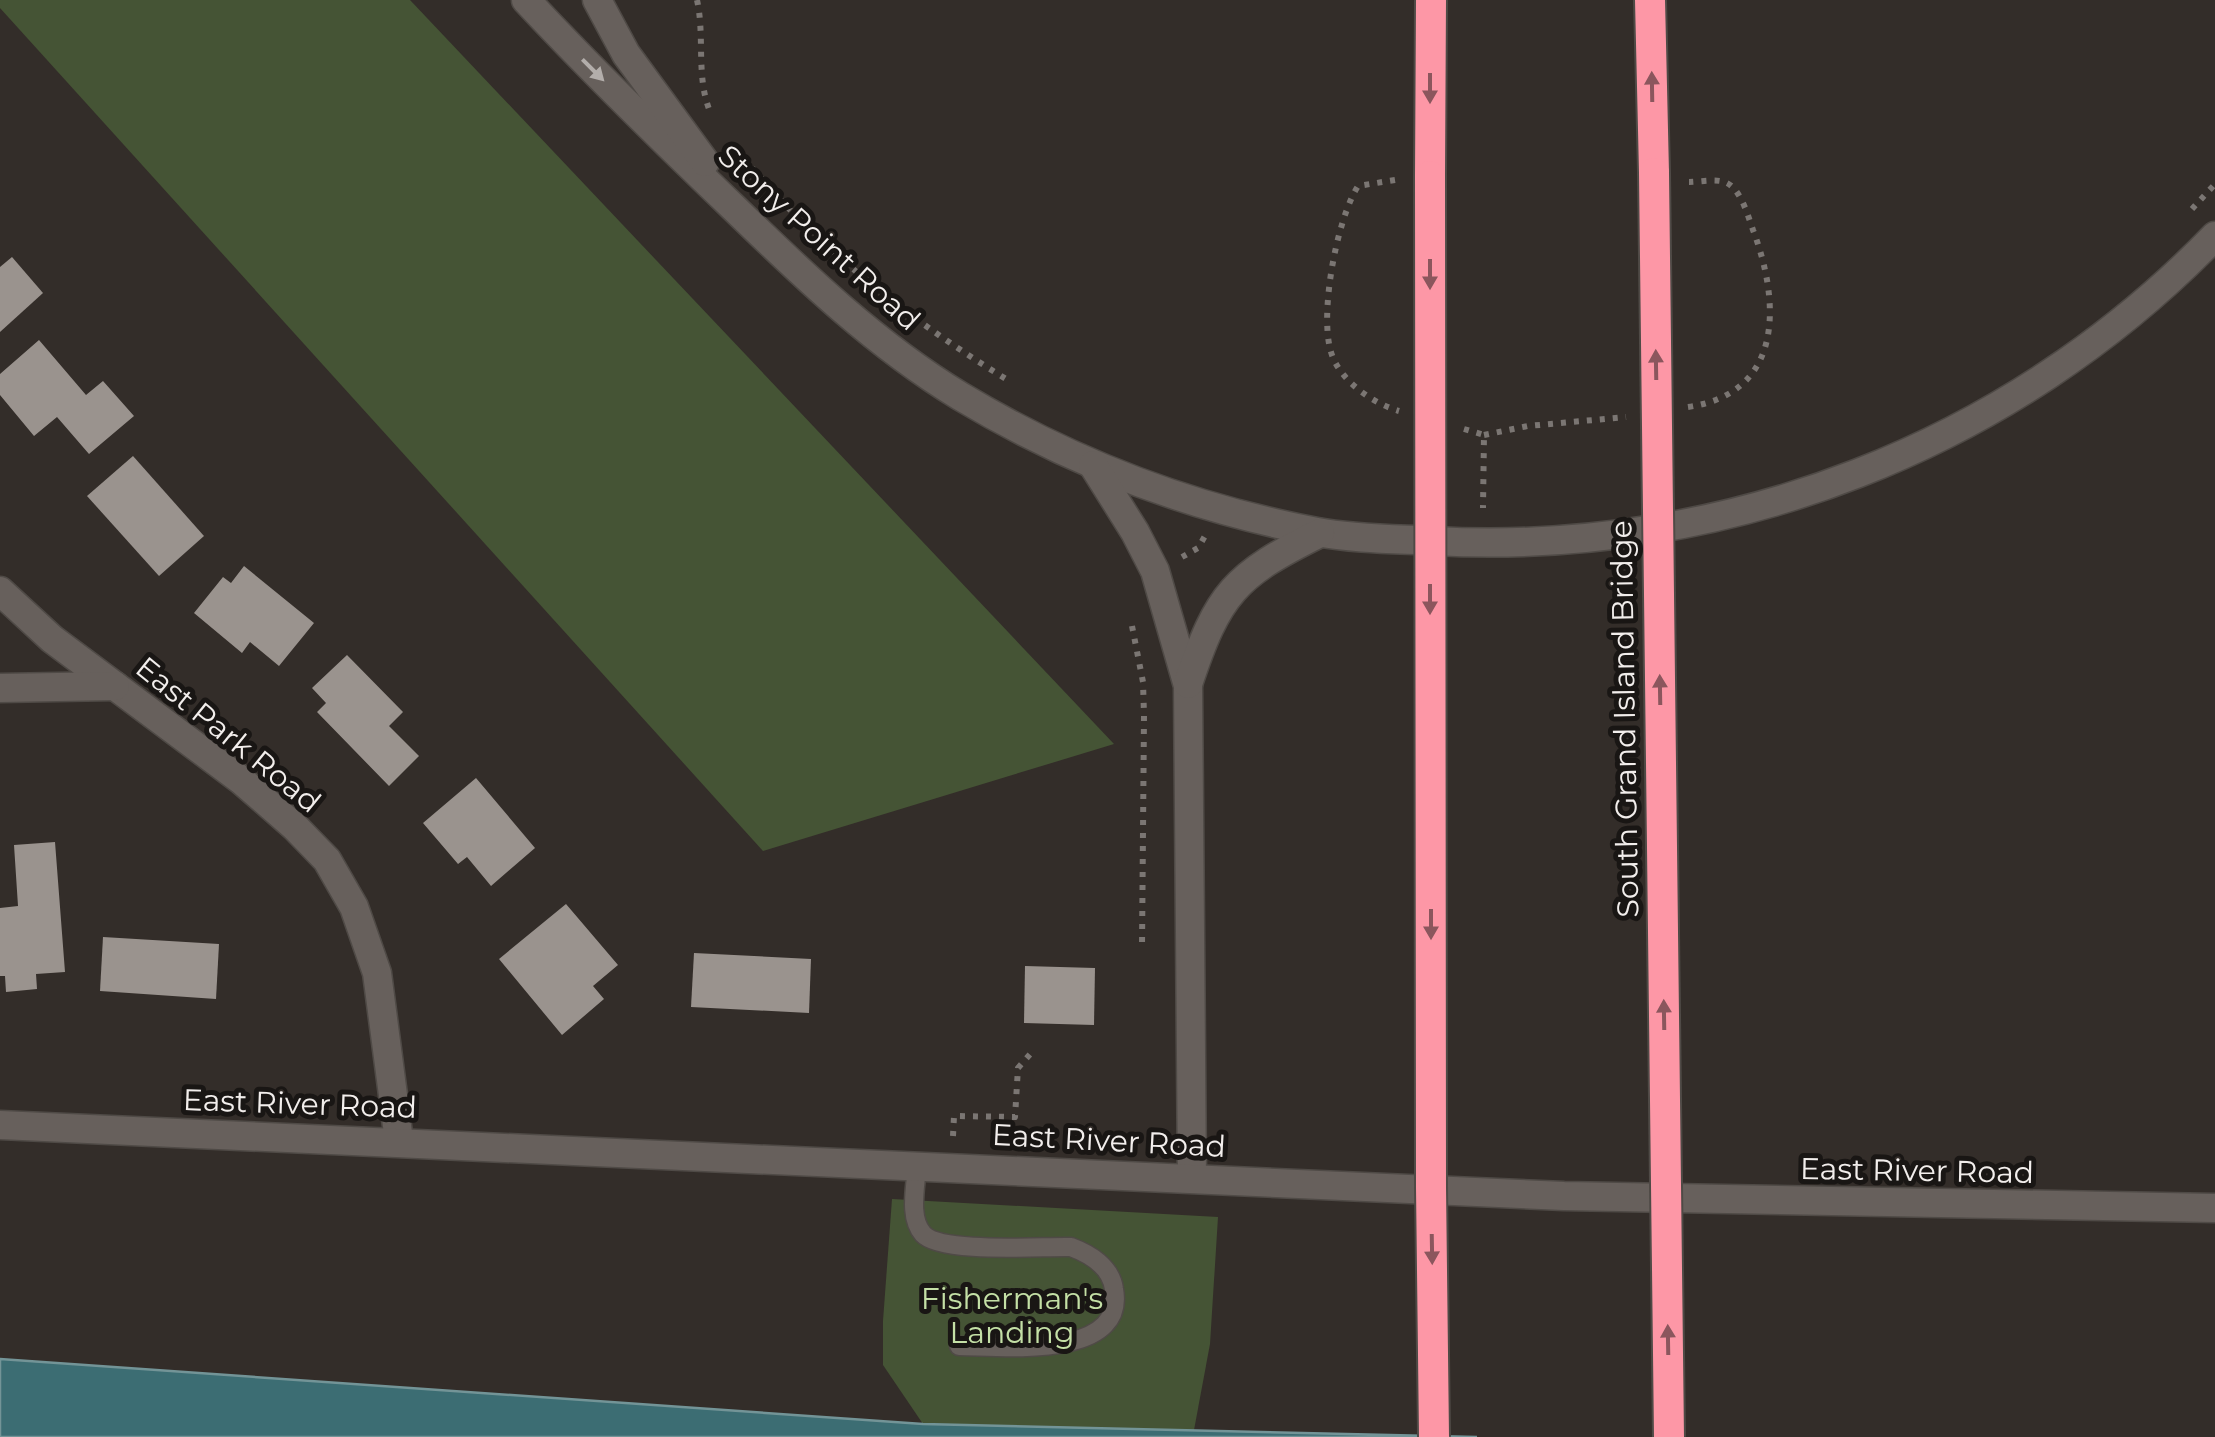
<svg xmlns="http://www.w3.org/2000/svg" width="2215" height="1437" viewBox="0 0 2215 1437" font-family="Montserrat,sans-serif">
	<rect width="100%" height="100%" fill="#332d29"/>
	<g fill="#455435">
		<path d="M0,0h410l704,744 -351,107 -763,-843z"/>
		<path d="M892,1199l326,18 -8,127 -16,86 -271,-6 -40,-59v-44z"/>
	</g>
	<path fill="#3c6d73" stroke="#739497" stroke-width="2.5" d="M0,1359l923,65 554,13h-1477z"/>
	<g fill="#9a938e">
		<path d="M12,257l31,36 -43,39v-65z"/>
		<path d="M39,340l47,55 17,-14 31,35 -45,38 -32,-37 -23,19 -34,-41v-21z"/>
		<path d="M133,456l71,80 -45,40 -72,-80z"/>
		<path d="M244,566l70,57 -35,43 -29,-24 -8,11 -48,-40 29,-36 8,6z"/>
		<path d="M347,655l56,57 -14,14 30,30 -30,30 -72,-74 9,-9 -14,-15z"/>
		<path d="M476,778l59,70 -44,38 -24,-29 -9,7 -35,-41z"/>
		<path d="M55,842l10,130 -29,2 1,15 -31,3 -1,-16h-5v-68l18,-2 -4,-61z"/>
		<path d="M566,904l52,61 -25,21 11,13 -42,36 -63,-76z"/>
		<path d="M103,937l116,7 -3,55 -116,-8z"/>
		<path d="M694,953l117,6 -2,54 -118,-6z"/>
		<path d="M1025,966l70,2 -1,57 -70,-2z"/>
	</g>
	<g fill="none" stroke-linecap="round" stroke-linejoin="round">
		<defs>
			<path id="service" d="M917,1165c-1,21 -9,52 6,69 18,20 120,12 148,13 19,7 40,20 43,42 13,72 -115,57 -155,57"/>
			<g id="minor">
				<path d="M0,591l52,48 189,141 54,47 32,33 27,47 23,66 22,168"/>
				<path d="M0,688l115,-2"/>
			</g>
			<g id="secondary">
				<path d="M526,0c67,72 137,140 208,208 71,69 142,137 226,188 110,66 231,112 357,136 38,7 79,7 117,9 292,16 578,-95 781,-305"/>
				<path d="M597,0l29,54 79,108"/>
				<path d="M1093,465l42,67 20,39 33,115 4,492"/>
				<path d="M1188,684c30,-91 47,-109 132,-151"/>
				<path d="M0,1125l1564,71 651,12"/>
			</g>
			<g id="motorway">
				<path d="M1650,0l4,173"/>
				<path d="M1430,176l1,-176"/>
			</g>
		</defs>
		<use href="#service" stroke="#4f4a46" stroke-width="21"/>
		<use href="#minor" stroke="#4f4a46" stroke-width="31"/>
		<use href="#secondary" stroke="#4f4a46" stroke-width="31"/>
		<use href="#motorway" stroke="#4f4a46" stroke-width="34"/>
		<g stroke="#7b7673" stroke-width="6" stroke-dasharray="5 8" stroke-linecap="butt">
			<path d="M697,0c8,36 -1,74 12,109"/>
			<path d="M736,148c74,94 169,169 270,231"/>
			<path d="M1395,180l-37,6c-21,33 -39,127 -27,166 8,28 41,51 68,59"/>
			<path d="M2192,209l23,-25"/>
			<path d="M1688,407c97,-14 92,-106 65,-177 -5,-14 -12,-40 -26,-47 -10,-5 -27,-1 -38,-1"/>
			<path d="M1464,429l20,6 -1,73"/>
			<path d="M1484,435l44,-9 98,-9"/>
			<path d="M1182,557l16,-9 7,-12"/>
			<path d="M1132,626l11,56 1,33 -2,232"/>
			<path d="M953,1136l1,-20 61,1 3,-49 15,-17"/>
		</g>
		<use href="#service" stroke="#67605c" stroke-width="18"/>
		<use href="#minor" stroke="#67605c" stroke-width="28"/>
		<use href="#secondary" stroke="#67605c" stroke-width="28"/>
		<use href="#motorway" stroke="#fd97a6" stroke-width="30"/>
		<defs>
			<g id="motorway-bridge">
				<path d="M1654,173l15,1264"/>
				<path d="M1430,176l1,1011 3,250"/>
			</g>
		</defs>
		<use href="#motorway-bridge" stroke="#4f4a46" stroke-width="34" stroke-linecap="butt"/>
		<use href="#motorway-bridge" stroke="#fd97a6" stroke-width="30"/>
	</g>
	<defs><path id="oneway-solid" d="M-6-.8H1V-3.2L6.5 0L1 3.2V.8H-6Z" transform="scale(2.5)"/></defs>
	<use fill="#b3aeab" href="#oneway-solid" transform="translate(593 70) rotate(45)"/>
	<g fill="#8b565d">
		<use href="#oneway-solid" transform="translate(1652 87) rotate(-91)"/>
		<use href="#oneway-solid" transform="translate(1430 88) rotate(90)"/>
		<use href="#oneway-solid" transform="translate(1430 274) rotate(90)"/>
		<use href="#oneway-solid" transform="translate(1656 365) rotate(-91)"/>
		<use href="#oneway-solid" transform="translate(1430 599) rotate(90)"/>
		<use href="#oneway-solid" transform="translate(1660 690) rotate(-91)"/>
		<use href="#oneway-solid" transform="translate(1431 924) rotate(90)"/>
		<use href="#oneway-solid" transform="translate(1664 1015) rotate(-91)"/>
		<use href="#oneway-solid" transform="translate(1432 1249) rotate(89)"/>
		<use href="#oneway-solid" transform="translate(1668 1340) rotate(-91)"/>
	</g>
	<g text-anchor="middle" stroke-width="10" stroke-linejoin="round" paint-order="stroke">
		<g font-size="30" fill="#f2eeec" stroke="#191614">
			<text transform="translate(819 238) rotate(42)" y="10">Stony Point Road</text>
			<text transform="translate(1625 719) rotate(-91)" y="10">South Grand Island Bridge</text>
			<text transform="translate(228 735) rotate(39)" y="10">East Park Road</text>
			<text transform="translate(300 1104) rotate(2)" y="10">East River Road</text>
			<text transform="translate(1109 1141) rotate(3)" y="10">East River Road</text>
			<text transform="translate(1917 1171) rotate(1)" y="10">East River Road</text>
		</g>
		<g font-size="30" fill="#c4e0a6" stroke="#191614">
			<text x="1012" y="1309">Fisherman's<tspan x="1012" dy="34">Landing</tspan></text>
		</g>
	</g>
</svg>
